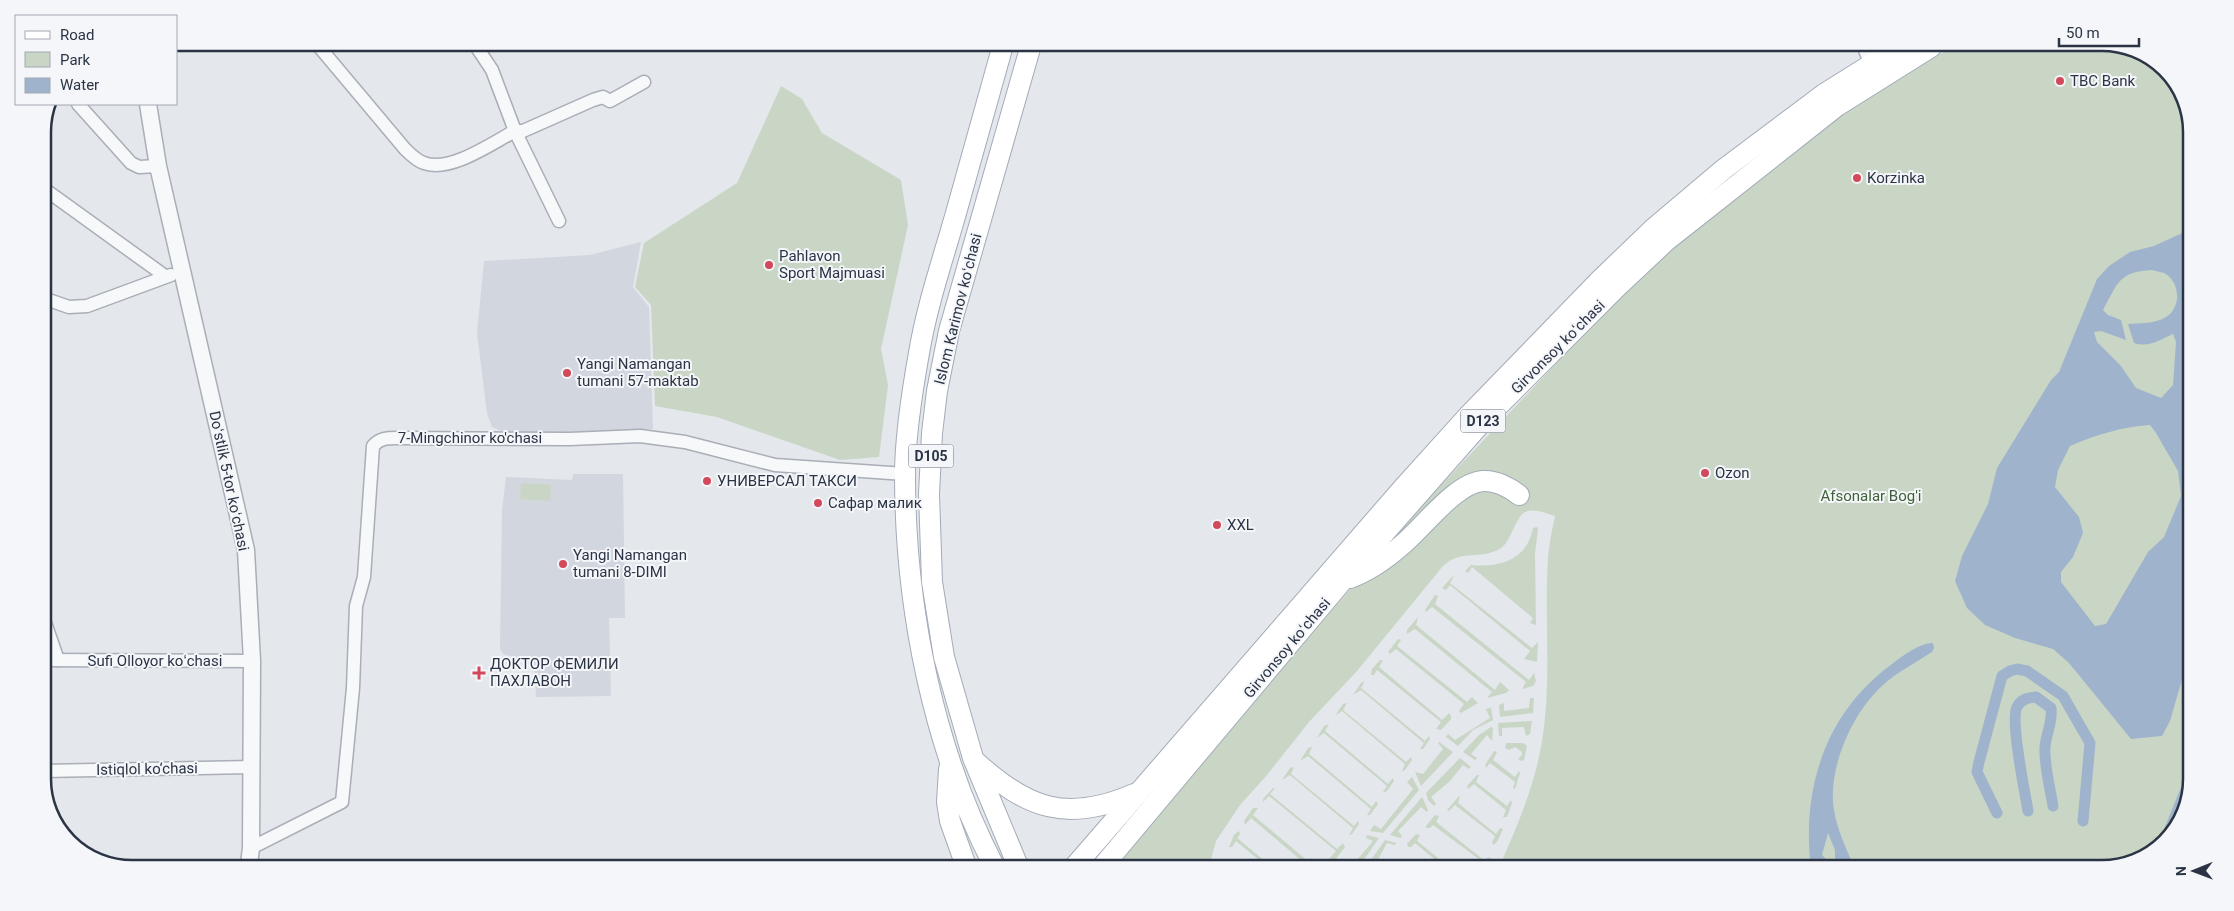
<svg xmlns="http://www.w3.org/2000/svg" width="2234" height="911" viewBox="0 0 2234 911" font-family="Roboto,sans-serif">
	<rect width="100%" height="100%" fill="#e4e7ec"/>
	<g fill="#d2d6de">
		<path d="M641,242l-8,45 16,20 4,122 -145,5 -16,-7 -5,-14 -10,-80 7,-72 106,-6z"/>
		<path d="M573,474h50l2,144h-16l2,78 -75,1 -1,-24 -10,-12 -22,-7 -3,-5 2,-139 4,-33 66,3z"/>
	</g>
	<g fill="#c9d6c5">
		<path d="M1953,47h178l42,30 18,49 -4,682 -35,45 -50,15 -603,-1c18,-40 36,-82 43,-126 10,-61 2,-122 6,-183 1,-14 4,-28 7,-42 -7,-2 -19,-7 -27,-5 -12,2 -16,30 -27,37 -21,13 -38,0 -58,18l-86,105 -48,51 -42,53 -27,30 -24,36 -7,25h-98l317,-367 207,-219 197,-167z"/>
		<path d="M781,86l21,13 20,34 79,47 7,45 -27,124 7,36 -9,72 -39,3 -123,-43 -62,-11 -4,-101 -16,-18 9,-44 93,-60z"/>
		<path d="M521,483l30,2 -1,16 -30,-2z"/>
		<path d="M1537,527l1,2 -3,25 1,71 -6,-2 3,-5 -61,-51 -4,6 -3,-2 6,-6c29,3 56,-5 62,-37z"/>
		<path d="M1455,574l-5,9 82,65 6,-6 -1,20 -13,-3 6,-8 -80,-66 -4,5 -4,-2z"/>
		<path d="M1435,595l3,1 -3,8 94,76 5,-7 2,8 -3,5 -11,3 4,-7 -94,-75 -6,5 -1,-2z"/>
		<path d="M1418,617l-2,8 79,65 5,-8 9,8 -3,3 -19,5 5,-6 -77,-63 -8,5v-4z"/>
		<path d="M1398,639l3,1 -4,6 70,56 5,-5 6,6 -17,10 -2,-2 5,-7 -68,-55 -6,5 -2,-2z"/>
		<path d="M1380,660h3l-4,7 63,53 7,-7 2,3v3l-10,11 -5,-1 5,-7 -64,-52 -3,5h-3l1,-6z"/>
		<path d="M1365,681l-4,7 64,53 4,-5 1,3 -7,10h-3l4,-6 -63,-53 -8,5 8,-12z"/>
		<path d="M1530,698h4l-1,15 -33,4 -1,-12 5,-2v8l25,-3z"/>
		<path d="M1347,703l-4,7 63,52 5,-5 1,3 -7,10 -3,1 3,-7 -63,-53 -7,5 8,-12z"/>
		<path d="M1494,707l-3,1 2,12 -20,10 -15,16 -12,-9 2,-3 7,6 35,-22 -4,-9z"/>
		<path d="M1532,721l-2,13 -4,2 -2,-9 -22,1v8h-3l-1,-13z"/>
		<path d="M1329,724l-4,7 63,53 5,-6 1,3 -8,11h-3l4,-6 -63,-53 -7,5 7,-12z"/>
		<path d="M1491,727l2,1 -1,13 -5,-6 -16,19 6,4 -2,2 -12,-8 16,-17z"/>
		<path d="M1439,742l14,10 -32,34 -6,-14 8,2 20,-25 -5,-6z"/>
		<path d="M1506,743h17l4,3 -3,14 -3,1 -3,-2 4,-4v-3l-7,-5 -6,3 -4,-2z"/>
		<path d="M1312,747l-3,7 63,53 4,-6 2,3 -8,11h-3l4,-6 -63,-53 -8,5 8,-13z"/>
		<path d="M1494,751l3,1 -4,8 22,17 4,-6 1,2 -5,16 -2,-1 2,-6 -25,-19 -4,5 -1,-3z"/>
		<path d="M1460,758l11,9 -2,2 -6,-4 -14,17 -18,15 5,7 -2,2 -6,-6 -2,-7z"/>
		<path d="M1294,767l-3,7 63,52 4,-5 1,3 -7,10 -3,1 4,-7 -63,-53 -8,5 8,-12z"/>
		<path d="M1477,775h2l-3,7 31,24 4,-6 1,3 -5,14h-4l3,-7 -32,-26 -6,5 -1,-3z"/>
		<path d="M1412,777l7,13 -36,43 -13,-2 4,-6 7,4 32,-40 -6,-7z"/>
		<path d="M1273,788h2l-5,6 67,55 6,-6 2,4 -10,13 -6,-1 7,-8 -67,-55 -6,6v-3z"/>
		<path d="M1460,795l-2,8 38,31 4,-6 3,1 -5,11 -4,5 -2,-2 3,-7 -40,-31 -6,6 -2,-1z"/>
		<path d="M1422,797l6,13 -1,2 -6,-5 -23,24 4,5 -1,2 -11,-3z"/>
		<path d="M1253,808h5l-5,7 62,52h-6l-58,-49 -6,7 -1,-4z"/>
		<path d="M1435,815l4,1 -3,6 49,39 3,-4 3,1 -4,9h-4l1,-4 -51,-38 -3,3h-4v-2z"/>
		<path d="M1239,831l1,3 -3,4 34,28h-5l-30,-25 -4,6h-3l5,-12z"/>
		<path d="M1416,834l4,1 -3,6 32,26h-5l-29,-24 -4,4h-3l-1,-3z"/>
		<path d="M1367,835l12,3 -20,29h-8l22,-26 -7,-3z"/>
		<path d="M1385,840l11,3 -1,2 -8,-2 -13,24h-8z"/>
	</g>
	<g fill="#9fb4cc" fill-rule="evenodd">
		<path d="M2191,229l-3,430 -18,62 -8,15 -31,3 -62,-76 -16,-14 -38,-11 -30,-13 -18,-17 -12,-27 7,-25 26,-52 9,-36 54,-88 8,-8 38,-93 12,-13 21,-14 24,-6zM2152,270c3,1 8,2 12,3 14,7 18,29 6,41 -11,10 -28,9 -42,10l6,19c14,5 26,-3 39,-9l3,8 -3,43 -12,13 -25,-10 -15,-22 -24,-24 -3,-10 7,-1 25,9 -5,-20 -13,-5 -5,-5c15,-27 15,-38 49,-40zM2150,425l6,8 22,38 3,25 -17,41 -16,15 -42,72 -11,2 -34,-44v-10l12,-15 10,-24 -4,-16 -24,-30 3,-17 12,-24c26,-11 51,-19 80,-21z"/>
		<path d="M1933,643l1,5 -2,4c-17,11 -35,20 -50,34 -30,27 -55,84 -48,124 3,20 13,39 20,58h-43c-10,-80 15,-156 81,-204 11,-8 27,-21 41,-21zM1828,833l7,17v12l-9,-3 -4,-4z"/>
	</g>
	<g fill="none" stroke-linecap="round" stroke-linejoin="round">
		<g stroke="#9fb4cc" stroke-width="11">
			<path d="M2028,811c-3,-18 -18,-91 -11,-104 4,-8 10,-9 19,-10l15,11c2,14 -5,25 -6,39 -1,19 5,40 8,59"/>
			<path d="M1997,813l-20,-41 2,-10 23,-86 8,-5 7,-2 10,2 36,25 27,47 -7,78"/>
			<path d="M2170,829l17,-42"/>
		</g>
		<defs>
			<g id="minor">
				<path d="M316,43l89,106c5,5 12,12 19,14 26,10 68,-20 91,-32h8l70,-31 10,-3 7,4 34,-19"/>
				<path d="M474,43l18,27 23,61 44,90"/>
				<path d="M1866,47l-1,3 6,15"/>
				<path d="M78,104l53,59 8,4 19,-1"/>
				<path d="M43,188l122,88"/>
				<path d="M43,298l26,9 18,-1 84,-31"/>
				<path d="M43,617l15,43"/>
				<path d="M43,660l209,1"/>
				<path d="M43,771l209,-4"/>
				<path d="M251,848l91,-46 11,-114 3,-82 8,-29 9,-131c7,-8 14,-8 24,-8l173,1 70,-3 45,6 90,23 130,9"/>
			</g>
			<path id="tertiary" d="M148,104l10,62 88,384 6,111 -1,187 -2,16"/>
			<g id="primary">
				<path d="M1350,578c19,-7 36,-19 52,-33 21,-17 53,-62 81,-64 12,-1 26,6 36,14"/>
				<path d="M975,761c52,48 92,62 159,33"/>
				<path d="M949,769l-2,33 3,19 16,45"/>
				<path d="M994,866c-61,-117 -89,-259 -89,-391 0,-40 7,-83 14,-122 8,-48 24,-94 37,-140 16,-56 31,-112 47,-168"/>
				<path d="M1018,866l-45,-108 -29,-101 -12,-75 -3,-88 3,-61 5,-42 12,-60 82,-286"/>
				<path d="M1075,866l328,-378 65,-72 132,-136 53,-51 71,-60 100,-75 75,-47"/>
				<path d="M1103,866l240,-286 140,-159 133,-133 50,-47 171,-135 94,-59"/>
			</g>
		</defs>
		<use href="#minor" stroke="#a9aeb7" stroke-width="15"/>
		<use href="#tertiary" stroke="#a9aeb7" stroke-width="19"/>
		<use href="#primary" stroke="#a3abb8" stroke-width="22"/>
		<use href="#minor" stroke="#f7f8fa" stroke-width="12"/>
		<use href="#tertiary" stroke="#f7f8fa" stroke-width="16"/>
		<use href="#primary" stroke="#fff" stroke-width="20"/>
	</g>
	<g fill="#d1495b" stroke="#f4f6f9" stroke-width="2">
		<circle cx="2060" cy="81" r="5"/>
		<circle cx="1857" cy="178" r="5"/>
		<circle cx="769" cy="265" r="5"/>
		<circle cx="567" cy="373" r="5"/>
		<circle cx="1705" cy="473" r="5"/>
		<circle cx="707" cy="481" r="5"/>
		<circle cx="818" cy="503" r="5"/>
		<circle cx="1217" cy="525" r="5"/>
		<circle cx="563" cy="564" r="5"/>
		<path d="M476.5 665.5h5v5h5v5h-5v5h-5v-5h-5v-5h5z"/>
	</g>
	<g text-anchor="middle" stroke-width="4" stroke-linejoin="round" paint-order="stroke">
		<g fill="#f4f6f9" stroke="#676e7b" stroke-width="1">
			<rect x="1460.5" y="409.5" width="45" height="23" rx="4"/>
			<rect x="908.5" y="444.5" width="45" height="23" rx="4"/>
		</g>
		<g font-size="14" font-weight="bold" fill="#2b3445">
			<text x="1483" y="426">D123</text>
			<text x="931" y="461">D105</text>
		</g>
		<g font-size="15" fill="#2b3445" stroke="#f4f6f9" text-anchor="start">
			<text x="2070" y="86">TBC Bank</text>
			<text x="1867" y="183">Korzinka</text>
			<text x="779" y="261">Pahlavon<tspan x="779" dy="17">Sport Majmuasi</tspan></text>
			<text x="577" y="369">Yangi Namangan<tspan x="577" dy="17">tumani 57-maktab</tspan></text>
			<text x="1715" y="478">Ozon</text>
			<text x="717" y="486">УНИВЕРСАЛ ТАКСИ</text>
			<text x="828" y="508">Сафар малик</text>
			<text x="1227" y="530">XXL</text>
			<text x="573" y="560">Yangi Namangan<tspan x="573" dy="17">tumani 8-DIMI</tspan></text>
			<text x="490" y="669">ДОКТОР ФЕМИЛИ<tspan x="490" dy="17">ПАХЛАВОН</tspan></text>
		</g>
		<g font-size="15" fill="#2b3445" stroke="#f4f6f9">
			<text transform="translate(958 309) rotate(-76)" y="5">Islom Karimov koʻchasi</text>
			<text transform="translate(1558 347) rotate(-45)" y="5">Girvonsoy koʻchasi</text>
			<text x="470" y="443">7-Mingchinor ko'chasi</text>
			<text transform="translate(229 481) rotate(78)" y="5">Doʻstlik 5-tor koʻchasi</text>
			<text transform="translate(1287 648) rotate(-50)" y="5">Girvonsoy koʻchasi</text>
			<text x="155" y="666">Sufi Olloyor koʻchasi</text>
			<text transform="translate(147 769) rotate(-1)" y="5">Istiqlol ko‘chasi</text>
		</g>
		<g font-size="15" fill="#3f6138" stroke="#f4f6f9">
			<text x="1871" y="501">Afsonalar Bog'i</text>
		</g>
	</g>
	<path d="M0 0H2234V911H0ZM132 51H2102A81 81 0 0 1 2183 132V779A81 81 0 0 1 2102 860H132A81 81 0 0 1 51 779V132A81 81 0 0 1 132 51Z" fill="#f4f6f9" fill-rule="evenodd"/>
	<path fill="none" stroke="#2b3445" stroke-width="2.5" d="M132 51H2102A81 81 0 0 1 2183 132V779A81 81 0 0 1 2102 860H132A81 81 0 0 1 51 779V132A81 81 0 0 1 132 51Z"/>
	<rect x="15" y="15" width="162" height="90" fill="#f4f6f9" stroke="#a4a8b1"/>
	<rect x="25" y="31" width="25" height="8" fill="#ffffff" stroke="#a4a8b1"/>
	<text x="60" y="40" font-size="15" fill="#2b3445">Road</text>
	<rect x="25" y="52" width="25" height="15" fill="#c9d6c5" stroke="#a4a8b1"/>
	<text x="60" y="65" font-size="15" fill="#2b3445">Park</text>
	<rect x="25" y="78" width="25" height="15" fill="#9fb4cc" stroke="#a4a8b1"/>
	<text x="60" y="90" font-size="15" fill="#2b3445">Water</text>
	<g transform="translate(2194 871) rotate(269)" stroke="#f4f6f9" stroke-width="4" paint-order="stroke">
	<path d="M0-4L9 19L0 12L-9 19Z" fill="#2b3445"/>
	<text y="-8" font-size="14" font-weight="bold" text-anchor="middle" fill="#2b3445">N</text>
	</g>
	<path d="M2059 38v8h80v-8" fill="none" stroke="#2b3445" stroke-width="2.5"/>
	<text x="2066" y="38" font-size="15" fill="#2b3445" stroke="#f4f6f9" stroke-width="4" paint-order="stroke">50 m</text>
</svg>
